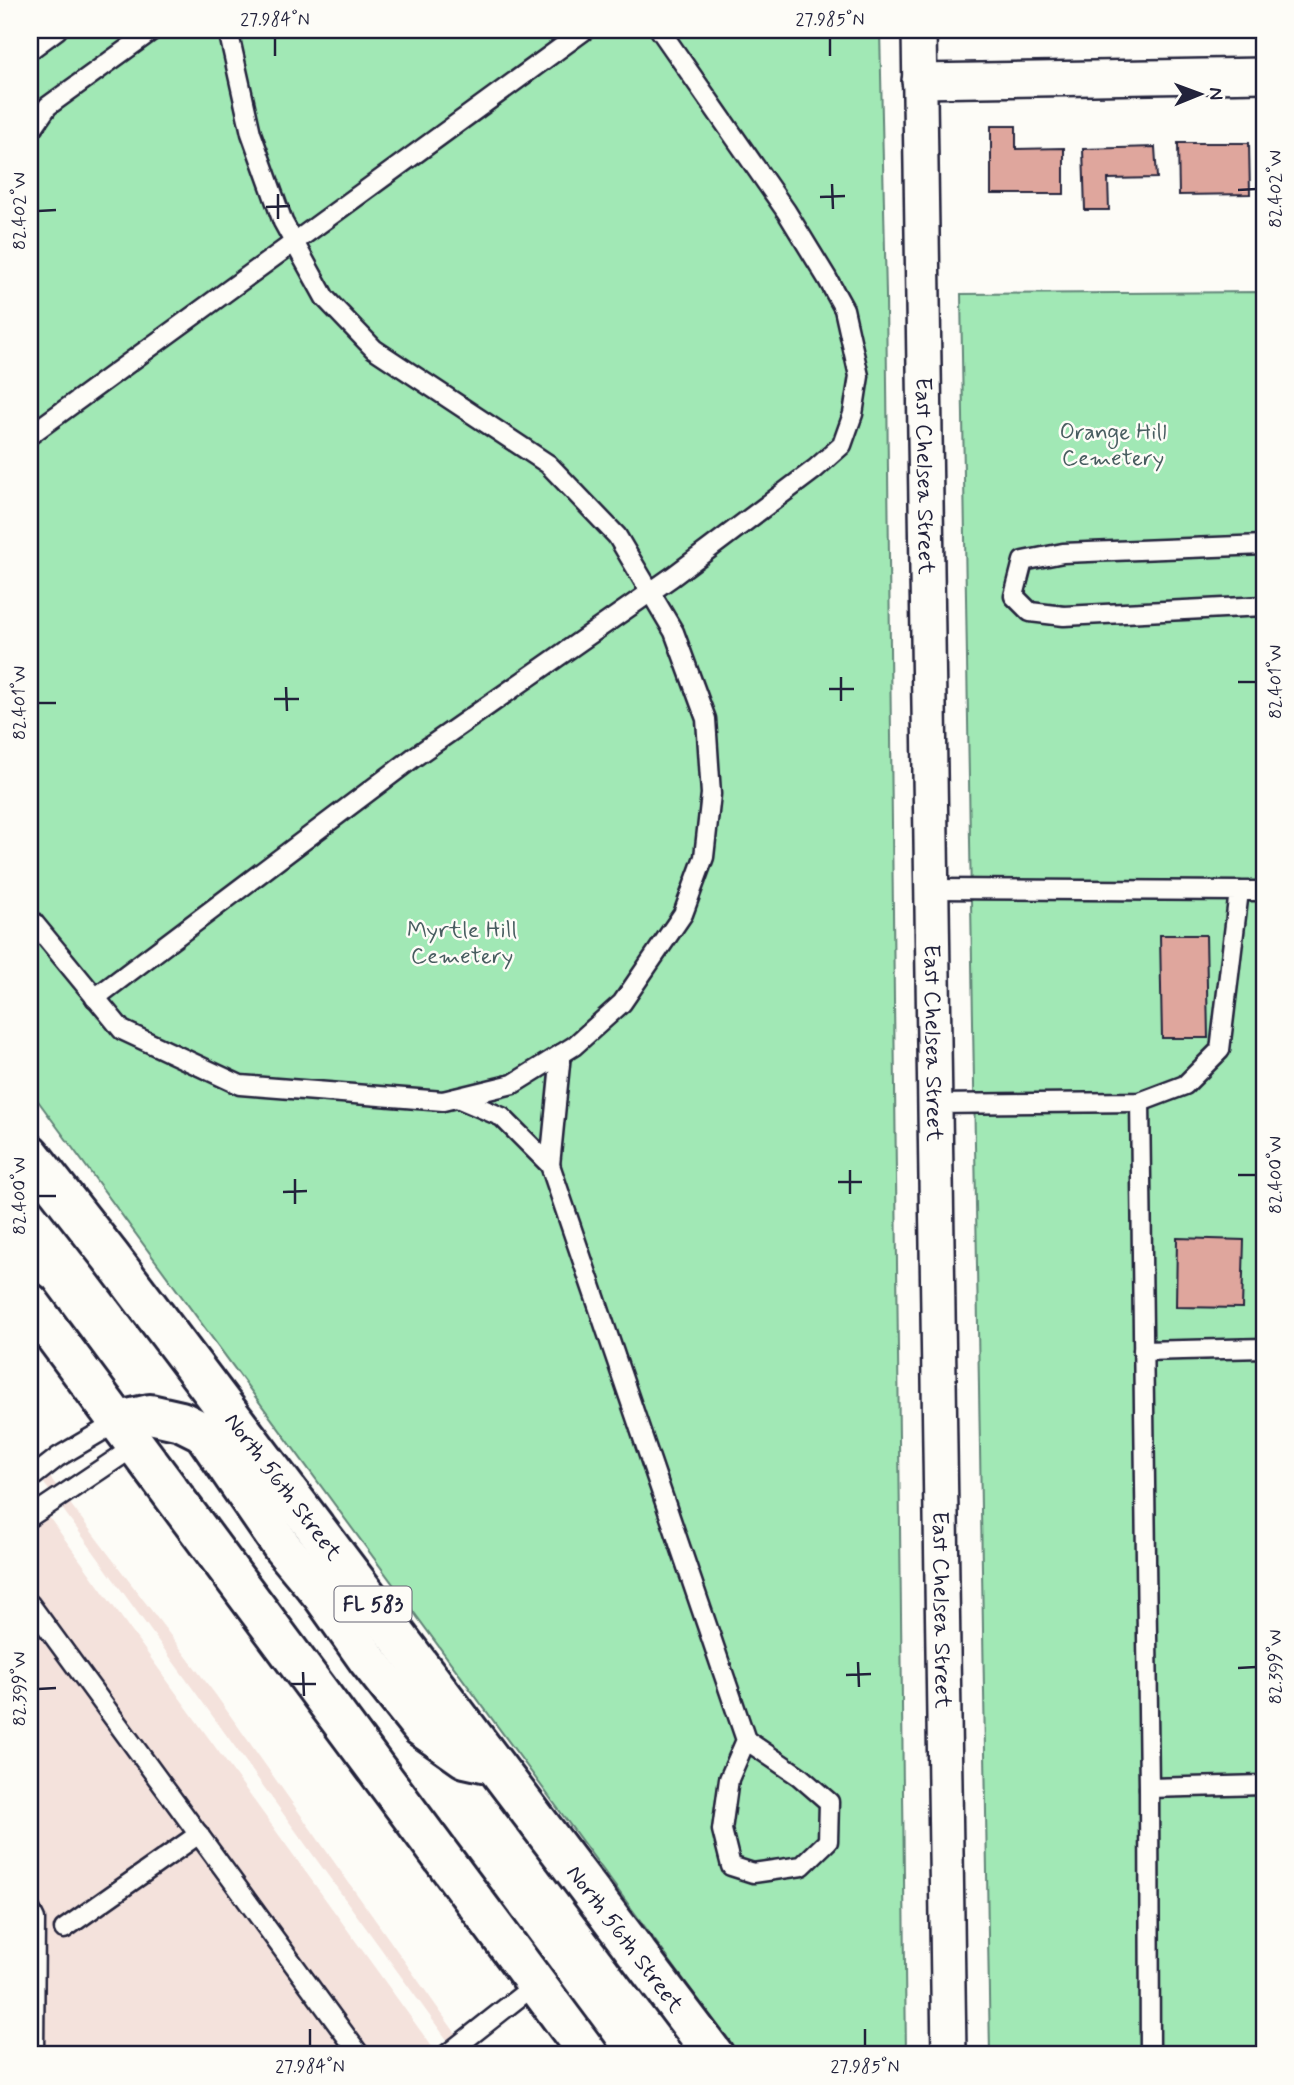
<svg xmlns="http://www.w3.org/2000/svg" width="1294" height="2085" viewBox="0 0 1294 2085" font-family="Mynerve,sans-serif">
	<rect width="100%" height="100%" fill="#fdfcf7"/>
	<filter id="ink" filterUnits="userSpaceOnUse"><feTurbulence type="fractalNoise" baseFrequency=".0143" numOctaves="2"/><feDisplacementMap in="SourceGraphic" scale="14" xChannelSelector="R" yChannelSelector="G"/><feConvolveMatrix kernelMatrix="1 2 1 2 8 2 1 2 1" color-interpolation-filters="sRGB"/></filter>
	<g filter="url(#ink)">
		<g fill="#f4e2dc">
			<path d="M30,1451l185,243 256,361h-13l-428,-591z"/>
			<path d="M30,1491l408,564h-408z"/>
		</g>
		<g fill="#a1e8b5" stroke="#628578" stroke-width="2">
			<path d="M30,30h850l6,265 20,1760h-167l-709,-965z"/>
			<path d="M1264,292v1763h-274l-29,-1761z"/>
		</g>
		<g fill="#dfa69d" stroke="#22223b" stroke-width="2">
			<path d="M991,126h25v23l48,-1v46h-73z"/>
			<path d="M1178,143h71l1,51 -71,1z"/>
			<path d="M1155,147l2,31 -49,1 1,31h-24l-2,-61z"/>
			<path d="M1160,935h46l2,103h-46z"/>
			<path d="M1177,1238l67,2 -2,68 -66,-1z"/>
		</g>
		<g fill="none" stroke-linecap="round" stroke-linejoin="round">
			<defs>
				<g id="service">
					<path d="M30,50l27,-20"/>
					<path d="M30,132l18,-26 105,-76"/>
					<path d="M30,435l555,-405"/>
					<path d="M1264,545l-201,8 -40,8 -9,35 16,16 34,4 200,-10"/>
					<path d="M932,889l307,2 -19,159 -35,35 -45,17 -204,2"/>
					<path d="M1239,891h25"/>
					<path d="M30,918l92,112 118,55 203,16 70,-17 61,-38 48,-43 61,-89 21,-57 7,-63 -5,-75 -32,-87 -57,-96 -69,-72 -174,-115 -49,-51 -42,-76 -32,-89 -23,-103"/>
					<path d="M95,998l318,-240 259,-181 143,-108 27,-24 11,-31 6,-38 -15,-67 -17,-31 -41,-67 -126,-181"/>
					<path d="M457,1098l45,19 48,48 196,575 53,36 30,26 -1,39 -26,25 -49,7 -22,-7 -9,-36 7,-51 17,-39"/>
					<path d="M1140,1102l9,686 1,267"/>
					<path d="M550,1165l11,-111"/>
					<path d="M1143,1351l121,-3"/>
					<path d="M30,1479l28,-22 61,-36"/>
					<path d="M30,1517l107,-72"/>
					<path d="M30,1604l330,451"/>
					<path d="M1149,1788l115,-3"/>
					<path d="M30,1909l5,10 -1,136"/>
					<path d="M64,1929l135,-95"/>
					<path d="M446,2055l90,-71"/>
				</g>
				<g id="minor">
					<path id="s1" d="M919,30l30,2025"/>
					<path d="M919,81l345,-6"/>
				</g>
				<g id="primary">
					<path id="s2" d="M30,1154l80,102 604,799"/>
					<path d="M30,1303l559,752"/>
					<path d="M119,1421l31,-7 31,7 22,11 80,116 39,47 46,65 53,67 44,31 27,6"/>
				</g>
			</defs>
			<use href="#service" stroke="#22223b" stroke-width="23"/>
			<use href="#minor" stroke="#22223b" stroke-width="38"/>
			<use href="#primary" stroke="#22223b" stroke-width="44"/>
			<use href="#service" stroke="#fdfcf7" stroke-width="18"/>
			<use href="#minor" stroke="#fdfcf7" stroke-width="33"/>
			<use href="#primary" stroke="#fdfcf7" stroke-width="38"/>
		</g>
	</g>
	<path fill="none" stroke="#22223b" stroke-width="2.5" d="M275,38v18M830,38v18M832,184l1,25M1238,190l18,-1M278,194v25M820,197l25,-1M266,207l24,-1M38,211l18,-1M841,677v24M1238,682h18M286,687l1,24M829,689h25M274,699h25M38,703h18M850,1170v24M1238,1175h18M295,1179v25M838,1182h24M283,1192l24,-1M38,1196h18M858,1662l1,25M1238,1668l18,-1M303,1672l1,24M846,1675l25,-1M291,1684h25M38,1689l18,-1M310,2029v17M865,2029v17"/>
	<g text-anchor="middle" stroke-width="5" stroke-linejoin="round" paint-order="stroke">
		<rect fill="#fdfcf7" stroke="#646373" stroke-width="2" x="334.5" y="1586.5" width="77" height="35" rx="5"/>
		<g font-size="21" font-weight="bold" fill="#22223b">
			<text x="373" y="1611">FL 583</text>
		</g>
		<g font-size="23" fill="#485d60" stroke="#fdfcf7">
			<text x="1113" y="439">Orange Hill<tspan x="1113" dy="26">Cemetery</tspan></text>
			<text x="462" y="937">Myrtle Hill<tspan x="462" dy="26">Cemetery</tspan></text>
		</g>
		<g font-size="23" fill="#22223b" stroke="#fdfcf7">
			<text dy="8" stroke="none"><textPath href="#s1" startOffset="446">East Chelsea Street</textPath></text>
			<text dy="8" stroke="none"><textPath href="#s1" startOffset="1013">East Chelsea Street</textPath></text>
			<text dy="8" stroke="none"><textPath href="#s2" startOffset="418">North 56th Street</textPath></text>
			<text dy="8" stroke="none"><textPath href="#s1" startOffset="1580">East Chelsea Street</textPath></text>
			<text dy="8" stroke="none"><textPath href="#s2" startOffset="985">North 56th Street</textPath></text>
		</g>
	</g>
	<rect width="1294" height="2085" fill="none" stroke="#fdfcf7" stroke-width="77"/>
	<g transform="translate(1200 94) rotate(89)" stroke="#fdfcf7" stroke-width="5" paint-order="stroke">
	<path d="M0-5L12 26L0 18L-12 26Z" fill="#22223b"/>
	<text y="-10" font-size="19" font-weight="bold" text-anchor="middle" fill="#22223b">N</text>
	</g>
	<rect x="38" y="38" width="1218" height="2008" fill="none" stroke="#22223b" stroke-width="2.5"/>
	<g font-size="18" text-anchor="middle" fill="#22223b">
		<text x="275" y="25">27.984°N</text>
		<text x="830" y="25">27.985°N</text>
		<text transform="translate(1275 189) rotate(-90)" y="6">82.402°W</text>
		<text transform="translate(19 211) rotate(-90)" y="6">82.402°W</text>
		<text transform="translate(1275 682) rotate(-90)" y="6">82.401°W</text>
		<text transform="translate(19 703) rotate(-90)" y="6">82.401°W</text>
		<text transform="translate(1275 1175) rotate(-90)" y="6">82.400°W</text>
		<text transform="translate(19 1196) rotate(-90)" y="6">82.400°W</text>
		<text transform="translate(1275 1667) rotate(-90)" y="6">82.399°W</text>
		<text transform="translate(19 1689) rotate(-90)" y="6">82.399°W</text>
		<text x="310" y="2072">27.984°N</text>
		<text x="865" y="2072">27.985°N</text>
	</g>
</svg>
